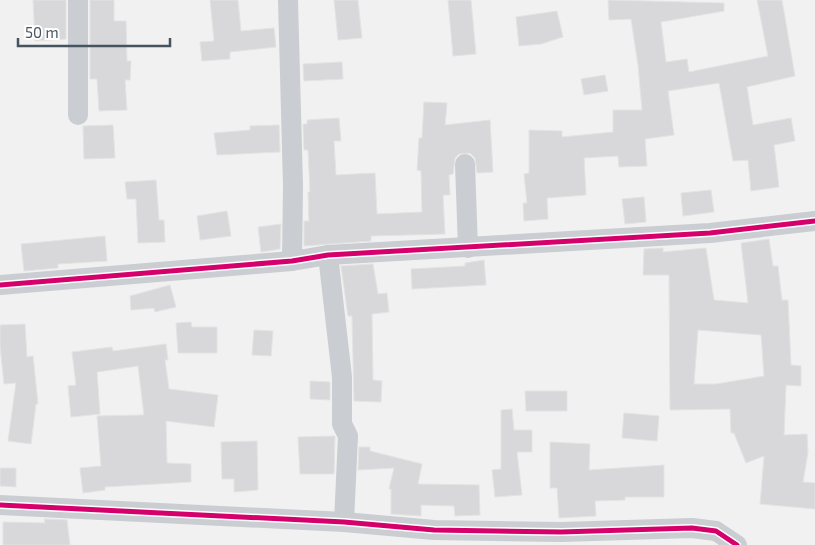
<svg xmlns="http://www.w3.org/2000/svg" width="815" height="545" viewBox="0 0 815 545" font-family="'Exo 2',sans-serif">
	<rect width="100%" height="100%" fill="#f2f1f1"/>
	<g fill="#d8d8da" stroke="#e3e3e4" fill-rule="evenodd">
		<path d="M33,0h33v39l-31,2z"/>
		<path d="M90,0h24v21h12l1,40h4l-1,19h-5l2,30 -28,1 -2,-32h-7z"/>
		<path d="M210,0h28l3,31 33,-3 2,19 -46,5v7l-28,2 -2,-19 14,-1z"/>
		<path d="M334,0h24l4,38 -24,2z"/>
		<path d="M448,0h23l5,54 -23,2z"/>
		<path d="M608,0l116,3v8l-63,11 5,40 21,-3 2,13 79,-16 -11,-56h25l13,76 -48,11 6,38 38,-7 4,23 -21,4 5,42 -28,4 -3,-31 -15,1 -14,-78 -51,8 6,44 -29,4 2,27 -28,1 -1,-11 -34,2 2,37 -39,3 1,21 -24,2 -1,-18h4l-3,-29 5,-1v-43l33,1v6l51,-5v-22h29l-4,-45 -7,-46 -22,1z"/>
		<path d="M557,11l6,26 -22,7 -22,2 -3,-29z"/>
		<path d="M342,62l1,17 -39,2 -1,-17z"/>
		<path d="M605,75l3,16 -24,4 -3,-16z"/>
		<path d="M424,102l23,1 -2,22 45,-5 3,52 -16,1 -2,-15 -5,-5 -11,1 -4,4 -2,16 -4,1 1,20h-7l2,39 -74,2v5l-67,5v-25h5l-1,-29h2l-2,-42h-4l-1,-26h4v-4l32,-2 2,23h-7l2,34 39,-2 2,41 45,-2 -1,-41 -4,-1 2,-32h3z"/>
		<path d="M113,125l2,33 -31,1 -1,-33z"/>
		<path d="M279,125l1,27 -63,3 -3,-22 36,-3v-4z"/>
		<path d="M156,180l3,40h5l1,22 -27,1 -2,-44h-9l-2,-17z"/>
		<path d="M711,190l3,22 -31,4 -2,-23z"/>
		<path d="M644,197l2,25 -21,2 -3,-25z"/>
		<path d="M227,211l4,25 -31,4 -3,-24z"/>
		<path d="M281,224l-1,25 -19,3 -3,-25z"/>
		<path d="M105,236l2,25 -49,3v4l-34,3 -3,-27z"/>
		<path d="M769,239l4,27h5l4,34h6l3,65 10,1v20l-15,-1 -2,50 23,-1 1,18 -5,30 12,1v26l-55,-5 4,-48 -18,7 -12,-30h-3l-1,-24 -60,1 -1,-135h-26l1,-26 19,-1v4l43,-4 8,52 34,3 -7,-60zM698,330l63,5 3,41 -48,8h-22z"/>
		<path d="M484,260l2,25 -74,4 -1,-20 54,-3v-3z"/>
		<path d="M373,264l5,30 9,-1 2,19 -17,2 1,66 9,1 -1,21 -27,-1 -2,-85h-4l-7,-50z"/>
		<path d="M170,285l6,22 -21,5 -1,-4 -23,2 -1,-14z"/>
		<path d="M191,322l1,5h25v26h-39l-2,-30z"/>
		<path d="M25,324l2,33 6,-1 5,48h-2l-5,40 -23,-3 8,-58 -12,1 -4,-38v-21z"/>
		<path d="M254,330l19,1 -2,25 -19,-1z"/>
		<path d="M166,344l2,16h-3l4,29 49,6 -4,32 -48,-6 1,42 24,1v18l-86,5v3l-22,3 -3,-25 21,-2 -4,-50 47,-1 -6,-49 -41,6 3,42 -29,3 -3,-31 8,-1 -4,-33 40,-5 1,4z"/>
		<path d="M310,381l20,1v18l-20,-1z"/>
		<path d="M525,391h42v20h-41z"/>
		<path d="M512,409l2,21h18v22h-15l5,43 -27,2 -3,-27 9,-1v-59z"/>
		<path d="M624,413l35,3 -2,25 -35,-3z"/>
		<path d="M335,436l-1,38h-34l-2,-37z"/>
		<path d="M257,441l1,49 -24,2v-13h-12l-1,-37z"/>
		<path d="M550,442l40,2 -1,26 75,-5v32h-39v3l-30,1 1,15 -37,2 -2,-30h-7z"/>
		<path d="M359,447h11v4l52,13 -4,20 61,1 1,30 -25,1 -1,-10 -33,-1v11l-30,-2v-25h-2l5,-21 -36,2z"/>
		<path d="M0,468h16v19l-16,-1z"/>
		<path d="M44,519l23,1 3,25h-67v-23l42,1z"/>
	</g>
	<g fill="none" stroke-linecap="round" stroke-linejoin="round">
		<g stroke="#cacdd1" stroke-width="20">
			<path d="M288,0l5,186 -1,75"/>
			<path d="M78,115v-115"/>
			<path d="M465,164l3,84"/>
			<path d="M328,255l14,122v47l6,12 -4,86"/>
			<path d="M0,285l292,-24 36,-6 382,-22 105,-12"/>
			<path d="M0,505l344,17 90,8 127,2 131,-4 24,3 21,14"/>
		</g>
		<defs>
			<g id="cycleway">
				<path d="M0,285l292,-24 36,-6 382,-22 105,-12"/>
				<path d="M0,505l344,17 90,8 127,2 131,-4 24,3 21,14"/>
			</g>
		</defs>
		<use href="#cycleway" stroke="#fff" stroke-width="8"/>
		<use href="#cycleway" stroke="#d6006c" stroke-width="5"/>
	</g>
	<path d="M18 38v8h152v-8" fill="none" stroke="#465460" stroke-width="2.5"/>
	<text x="25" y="38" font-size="15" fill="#465460" stroke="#ffffff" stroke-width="4" paint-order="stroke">50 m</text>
</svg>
